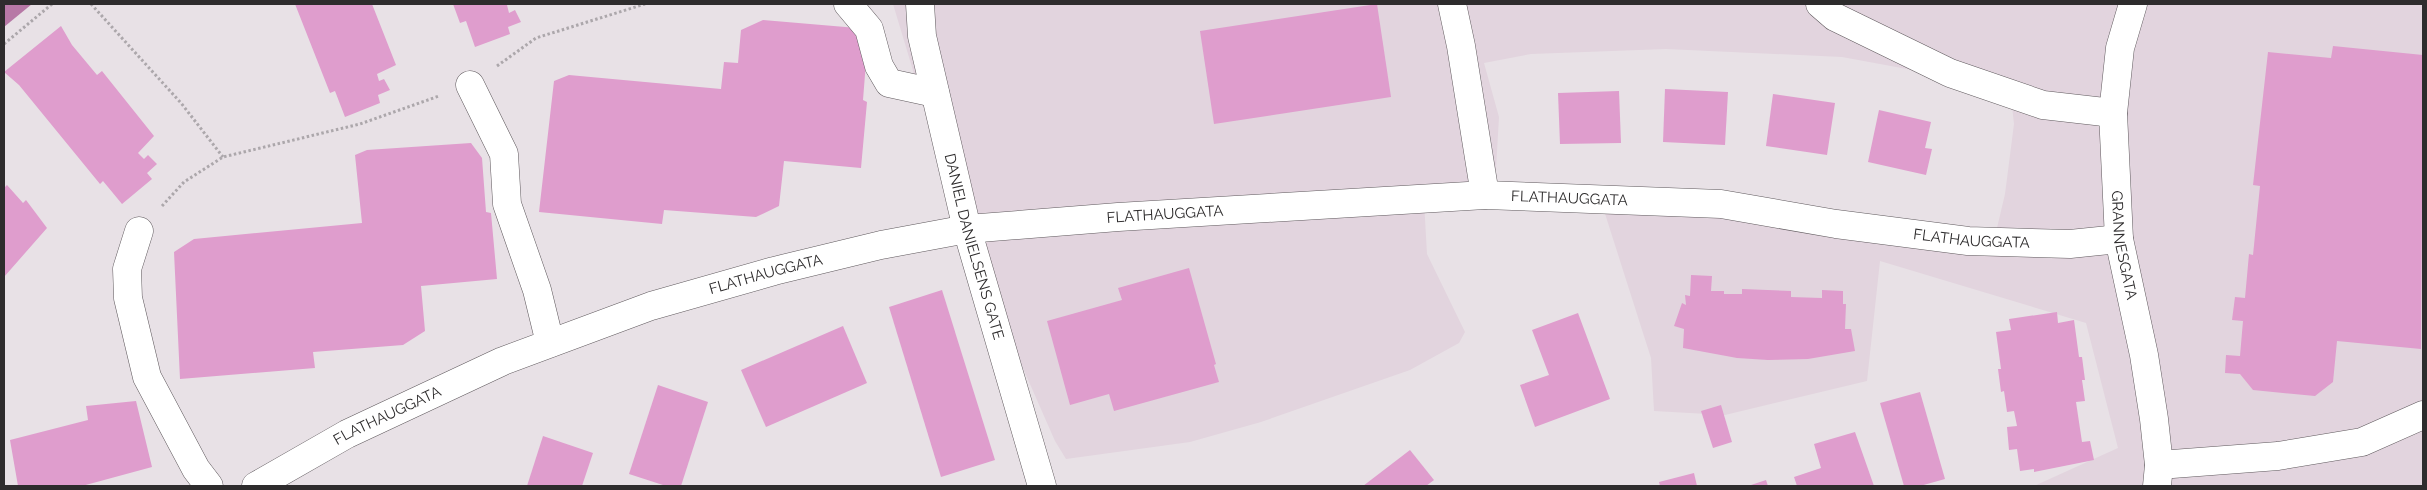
<svg xmlns="http://www.w3.org/2000/svg" width="2427" height="490" viewBox="0 0 2427 490" font-family="Raleway,sans-serif">
	<rect width="100%" height="100%" fill="#e8e1e6"/>
	<path fill="#e2d4de" d="M893,4h1530v482h-389l84,-38 -32,-125 -206,-62 -13,120 -142,34 -71,-4 -3,-53 -51,-160 362,41 35,-11 8,-34 9,-70 -4,-36 -168,-31 -176,-8 -135,5 -47,9 15,54 -3,52 -72,32 3,53 38,78 -6,11 -49,27 -149,52 -71,20 -124,17 -11,-18 -97,-221z"/>
	<path fill="#b778a6" d="M4,4h28l-28,23z"/>
	<g fill="#df9dcd">
		<path d="M295,4h77l24,61 -19,9 2,7 5,-2 6,11 -12,5 2,8 -35,14 -10,-26 -5,2z"/>
		<path d="M453,4h58l-4,1 2,8 6,-3 6,12 -13,5 2,7 -35,13 -9,-26 -6,2z"/>
		<path d="M1377,4l14,93 -177,27 -14,-93z"/>
		<path d="M763,20l94,8 10,21 -4,51 4,2 -6,66 -77,-7 -5,45 -23,11 -92,-7 -2,14 -123,-12 15,-131 15,-6 152,14 3,-27 14,1 3,-33z"/>
		<path d="M61,26l11,19 25,30 5,-4 52,65 -16,17 6,6 4,-4 9,9 -10,9 5,6 -30,25 -19,-23 -3,3 -81,-99 -15,-13z"/>
		<path d="M2333,46l90,9 -2,294 -84,-8 -4,41 -18,14 -62,-6 -13,-16 -15,-1 1,-18 14,1 3,-35 -11,-1 3,-23 10,1 4,-44 4,1 7,-69 -7,-1 15,-133 63,6z"/>
		<path d="M1665,89l63,3 -3,53 -62,-3z"/>
		<path d="M1619,91l2,52 -61,1 -2,-51z"/>
		<path d="M1773,94l62,9 -8,52 -61,-9z"/>
		<path d="M1879,110l52,12 -6,26 7,1 -6,26 -58,-13z"/>
		<path d="M471,143l11,15 4,54 5,1 6,66 -76,7 4,45 -22,14 -90,7 2,16 -135,11 -6,-127 20,-13 168,-16 -7,-68 12,-5z"/>
		<path d="M7,185l16,18 3,-3 21,28 -43,49v-89z"/>
		<path d="M1189,268l27,96 -2,1 5,17 -105,29 -5,-17 -39,11 -23,-84 75,-21 -4,-12z"/>
		<path d="M1691,275l21,1 -1,15h13v3h18v-5l49,2v6l31,1v-8l21,1v13h3l-1,25h6l4,22 -47,8 -40,1 -31,-2 -54,-10 1,-19 -10,-3 8,-23 4,2 -1,-10 5,1z"/>
		<path d="M942,290l53,170 -54,17 -52,-170z"/>
		<path d="M2057,312l1,11 16,-3 5,37h3l3,23h-3l3,21 -9,1 6,40 8,-1 4,19 -60,12v-3l-14,2 -3,-22 -8,1 -2,-23 10,-1 -3,-15 -7,1 -3,-21 -3,1 -3,-23h3l-5,-37 15,-2 -2,-11z"/>
		<path d="M1578,313l32,86 -75,28 -15,-42 29,-10 -17,-45z"/>
		<path d="M843,326l24,57 -101,44 -25,-57z"/>
		<path d="M658,385l50,17 -27,84h-15l-37,-12z"/>
		<path d="M1920,392l25,87 -25,7h-16l-24,-83z"/>
		<path d="M136,401l16,66 -70,19h-64l-8,-46 78,-20 -2,-14z"/>
		<path d="M1721,405l11,37 -19,6 -12,-37z"/>
		<path d="M1855,432l19,54h-77l-3,-9 27,-9 -7,-24z"/>
		<path d="M543,436l50,17 -11,33h-55z"/>
		<path d="M1410,450l24,30 -8,6h-63z"/>
		<path d="M1694,473l3,13h-37l-1,-4z"/>
		<path d="M1766,480l2,6h-20z"/>
	</g>
	<g fill="none" stroke-linecap="round" stroke-linejoin="round">
		<defs>
			<g id="minor">
				<path d="M848,4l21,25 10,37 10,17 46,10"/>
				<path id="s1" d="M920,4l2,32 45,193 75,257"/>
				<path d="M1452,4l9,42 24,149"/>
				<path d="M1820,4l15,13 115,56 93,32 70,8"/>
				<path id="s2" d="M2133,4l-13,44 -7,65 6,126 25,116 10,64 5,46 -2,21"/>
				<path d="M470,85l34,69 3,50 30,86 13,53"/>
				<path d="M139,231l-12,38 1,29 19,79 49,92 13,17"/>
				<path d="M2159,465l119,-9 84,-14 61,-27"/>
				<path id="s3" d="M256,486l91,-52 156,-73 148,-55 123,-35 107,-26 86,-16 151,-12 367,-22 236,9 115,20 132,17 102,3 49,-5"/>
			</g>
		</defs>
		<use href="#minor" stroke="#5f595d" stroke-width="29"/>
		<g stroke="#aca7ab" stroke-width="3" stroke-dasharray="2.5 2.5" stroke-linecap="butt">
			<path d="M91,4l90,99 42,54"/>
			<path d="M4,44l48,-40"/>
			<path d="M497,66l39,-28 109,-34"/>
			<path d="M162,206l22,-24 39,-25 137,-33 79,-28"/>
		</g>
		<use href="#minor" stroke="#fff" stroke-width="28"/>
	</g>
	<g text-anchor="middle" stroke-width="4" stroke-linejoin="round" paint-order="stroke">
		<g font-size="15" fill="#2e2c2d" stroke="#f6eef3">
			<text dy="5" stroke="none"><textPath href="#s3" startOffset="1364">FLATHAUGGATA</textPath></text>
			<text dy="5" stroke="none"><textPath href="#s3" startOffset="959">FLATHAUGGATA</textPath></text>
			<text dy="5" stroke="none"><textPath href="#s3" startOffset="1769">FLATHAUGGATA</textPath></text>
			<text dy="5" stroke="none"><textPath href="#s2" startOffset="244">GRANNESGATA</textPath></text>
			<text dy="5" stroke="none"><textPath href="#s1" startOffset="249">DANIEL DANIELSENS GATE</textPath></text>
			<text dy="5" stroke="none"><textPath href="#s3" startOffset="554">FLATHAUGGATA</textPath></text>
			<text dy="5" stroke="none"><textPath href="#s3" startOffset="149">FLATHAUGGATA</textPath></text>
		</g>
	</g>
	<rect width="2427" height="490" fill="none" stroke="#2e2c2d" stroke-width="10"/>
</svg>
